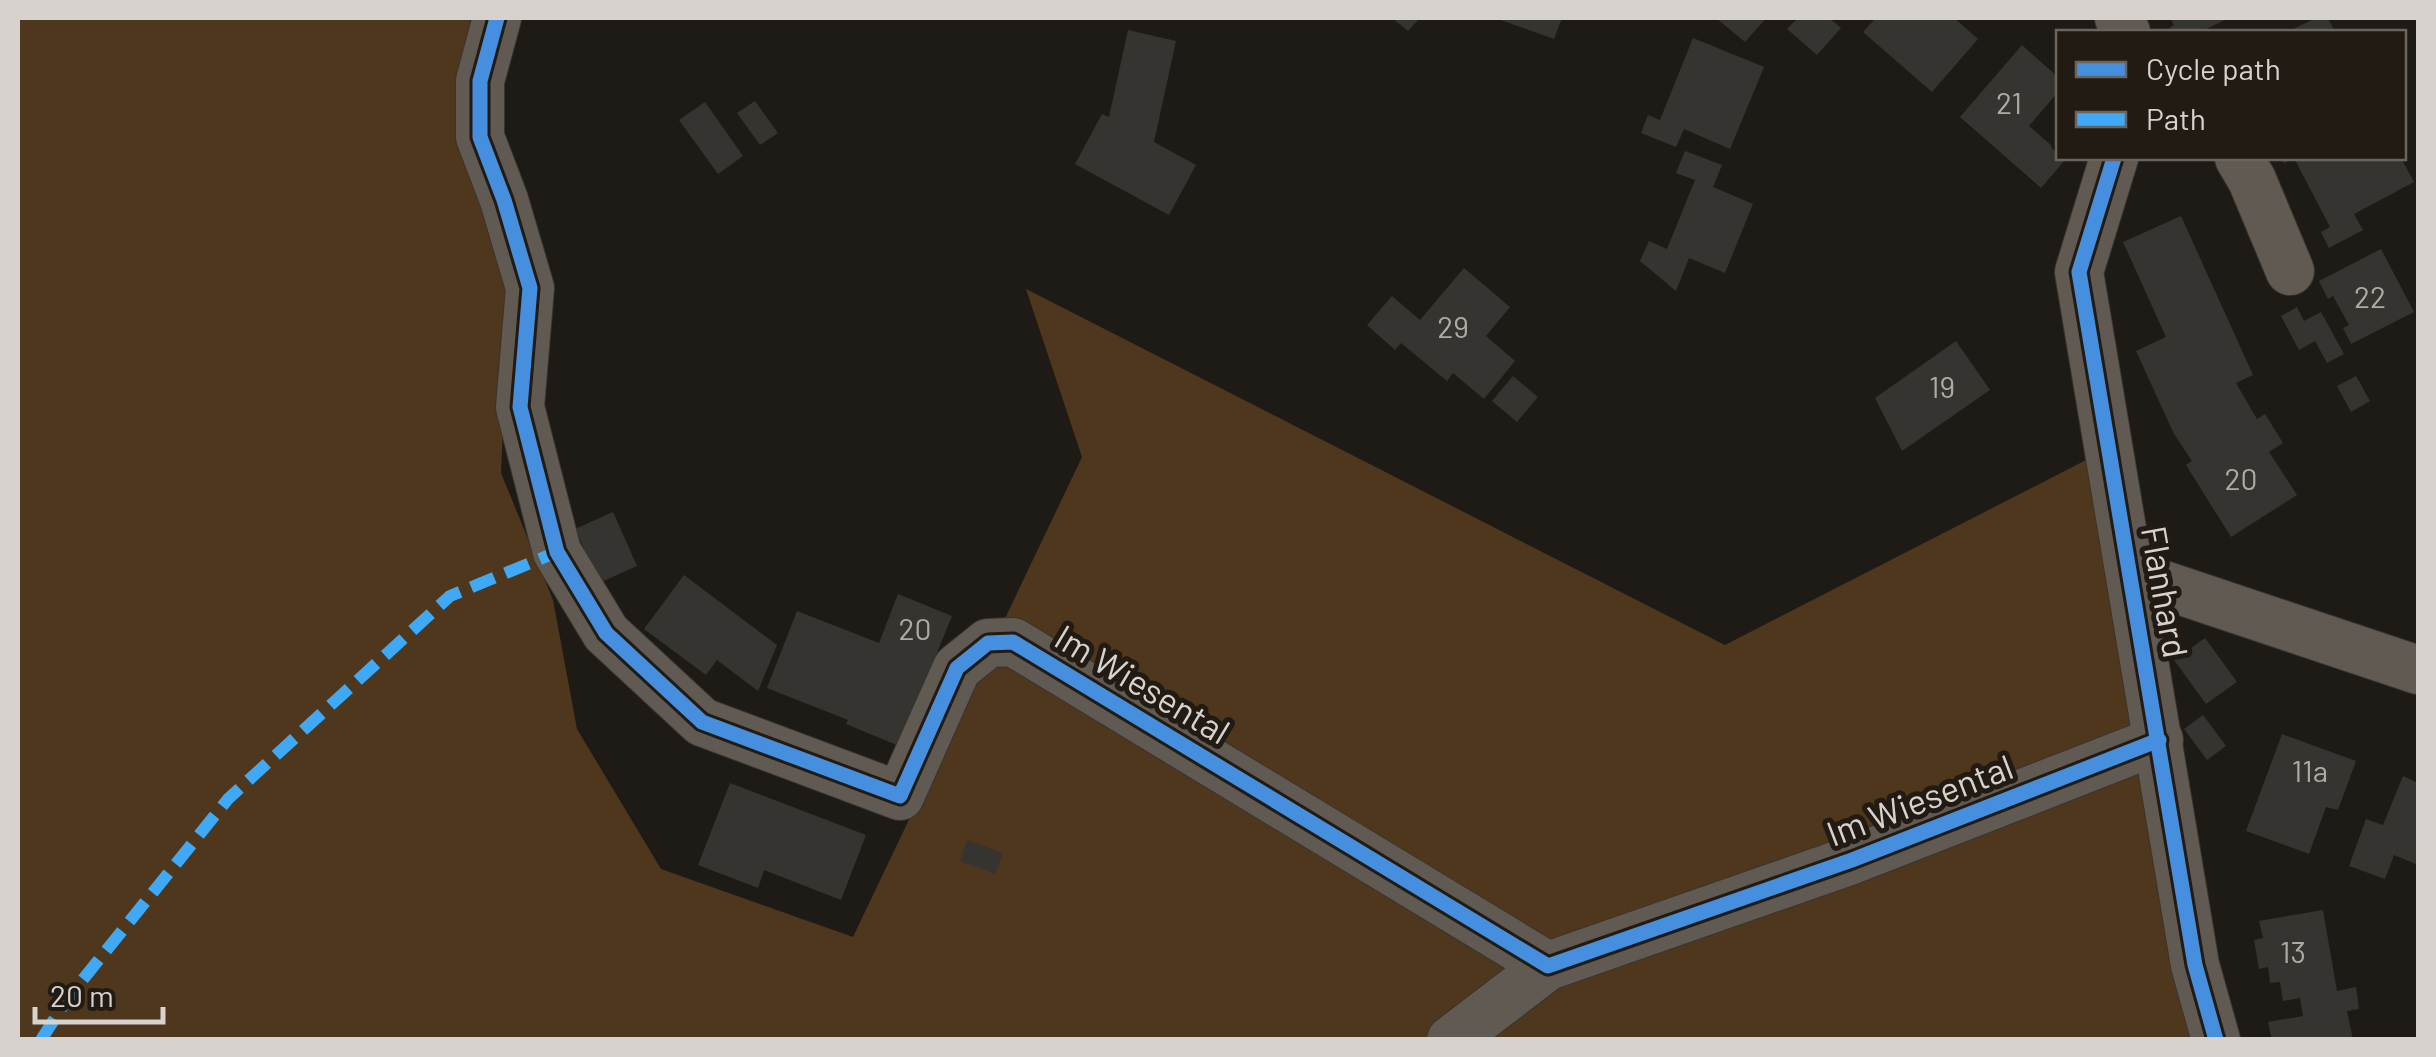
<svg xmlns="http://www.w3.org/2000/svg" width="2436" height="1057" viewBox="0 0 2436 1057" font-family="Barlow,sans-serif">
	<rect width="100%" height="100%" fill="#1e1b16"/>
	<path fill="#4e371c" d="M18,18h452l-4,136 39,117 1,84 -5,118 52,127 24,129 84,140 192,68 229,-480 -56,-168 699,356 367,-188 100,582h-2174z"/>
	<g fill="#363430">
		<path d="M1392,18h28l-12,13z"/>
		<path d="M1495,18h67l-8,21z"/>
		<path d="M1716,18h50l-21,24z"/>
		<path d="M1798,18h31l12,10 -24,27 -30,-26z"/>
		<path d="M1876,18h78l24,21 -46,53 -69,-60z"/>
		<path d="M2170,18h59l-29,14h-29l-2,-4 5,-3z"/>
		<path d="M2316,18h12l7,14h-48z"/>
		<path d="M1128,30l48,11 -22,101 42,23 -27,50 -94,-51 27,-50 7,3z"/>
		<path d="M1693,38l71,29 -34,82 -46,-20 -8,18 -35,-14 7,-18 12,5z"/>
		<path d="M2022,45l36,32v15l-29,34 23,20 -1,1 7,7v4l7,2 -24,28 -81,-71z"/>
		<path d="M755,101l23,32 -18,12 -23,-32z"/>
		<path d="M705,102l38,54 -25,18 -39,-54z"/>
		<path d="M1685,151l37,14 -9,22 40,17 -28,69 -36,-15 -13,33 -36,-30 9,-20 18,8 28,-69 -19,-7z"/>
		<path d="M2281,158h120l13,24 -60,32 9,16 -34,18 -8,-16 9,-5 -36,-69 -10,5z"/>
		<path d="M2181,216l72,159 -17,8 21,36 8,-5 18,29 -14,9 28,43 -66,42 -45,-72 6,-4 -18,-27 -38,-83 30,-14 -43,-95z"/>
		<path d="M2381,249l33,63 -63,32 -8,-16 6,-3 -16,-29 -5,3 -9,-18z"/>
		<path d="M1464,268l46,39 -24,29 29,25 -31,38 -31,-26 -6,8 -46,-38 -6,7 -28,-25 25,-29 28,24z"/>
		<path d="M2297,307l7,14 17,-9 23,42 -17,9 -12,-22 -16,9 -18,-34z"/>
		<path d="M1956,341l34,49 -88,61 -27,-53z"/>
		<path d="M1513,376l25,21 -21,25 -25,-21z"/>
		<path d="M2356,376l14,25 -19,11 -14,-26z"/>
		<path d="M613,512l24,54 -38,17 -24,-54z"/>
		<path d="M684,575l93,70 -19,46 -41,-31 -11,15 -62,-46z"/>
		<path d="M898,594l54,22 -53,130 -53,-22 2,-4 -81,-32 30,-77 82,32z"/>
		<path d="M2205,638l32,44 -31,22 -32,-44z"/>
		<path d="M2203,715l23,31 -19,14 -23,-31z"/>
		<path d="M2282,734l74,27 -18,49 -12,-3 -17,47 -63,-23z"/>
		<path d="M2403,776l15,7v82l-24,-10 -9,24 -36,-13 17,-47 17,6z"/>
		<path d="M730,783l136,52 -25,65 -77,-30 -6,18 -60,-23z"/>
		<path d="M967,840l36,13 -8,21 -35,-13z"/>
		<path d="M2323,910l14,81 19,-4 3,22 -12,2 6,29h-81l-4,-18 35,-6 -3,-18 -17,3 -3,-19 -10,1 -2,-16 -9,2 -5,-29 9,-2 -4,-17z"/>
	</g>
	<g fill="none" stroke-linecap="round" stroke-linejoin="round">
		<defs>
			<g id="minor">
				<path d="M497,18l-17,63v56l24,63 26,88 -10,119 37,145 49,81 96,89 198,74 57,-128 31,-25 25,-1 535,324 304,-106 307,-120"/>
				<path d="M2119,18l7,14"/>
				<path d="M2114,158l-35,114 116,693 21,75"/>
				<path d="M2239,158l13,22 38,91"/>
				<path d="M2131,574l287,96"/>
				<path d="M1451,1040l97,-74"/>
			</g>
		</defs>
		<use href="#minor" stroke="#373530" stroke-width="50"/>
		<use href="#minor" stroke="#605a53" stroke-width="48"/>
		<path stroke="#3fa9f5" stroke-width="12" stroke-dasharray="25 12" stroke-linecap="butt" d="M41,1040l27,-42 160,-199 222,-203 107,-44"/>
		<defs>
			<g id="cycleway">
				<path d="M497,18l-17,63v56l24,63 26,88 -10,119 37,145 49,81 96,89 198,74 57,-128 31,-25 25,-1 535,324 304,-106 307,-120"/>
				<path d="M2114,158l-35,114 116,693 21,75"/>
			</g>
		</defs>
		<use href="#cycleway" stroke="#221b13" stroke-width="21"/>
		<use href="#cycleway" stroke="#468fdf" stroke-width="15"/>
	</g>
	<g text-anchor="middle" stroke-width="10" stroke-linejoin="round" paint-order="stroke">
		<g font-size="30" fill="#afaaa6">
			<text x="2009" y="114">21</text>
			<text x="2370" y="308">22</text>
			<text x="1453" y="338">29</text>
			<text x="1942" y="398">19</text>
			<text x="2241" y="490">20</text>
			<text x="915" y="640">20</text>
			<text x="2310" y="782">11a</text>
			<text x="2293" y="963">13</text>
		</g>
		<g font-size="35" fill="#d7d2cd" stroke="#221b13">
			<text transform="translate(2164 592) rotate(80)" y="12">Flanhard</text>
			<text transform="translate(1142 685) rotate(31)" y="12">Im Wiesental</text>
			<text transform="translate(1920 801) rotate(-21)" y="12">Im Wiesental</text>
		</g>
	</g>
	<rect width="2436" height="1057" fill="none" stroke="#d7d2cd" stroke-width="40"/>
	<rect x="2056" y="30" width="350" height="130" fill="#221b13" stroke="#6a645d" stroke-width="2.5"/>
	<rect x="2076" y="62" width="50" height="15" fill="#468fdf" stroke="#6a645d" stroke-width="2.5"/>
	<text x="2146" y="80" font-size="30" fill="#d7d2cd">Cycle path</text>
	<rect x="2076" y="112" width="50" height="15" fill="#3fa9f5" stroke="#6a645d" stroke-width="2.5"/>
	<text x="2146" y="130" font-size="30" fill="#d7d2cd">Path</text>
	<path d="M35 1007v15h128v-15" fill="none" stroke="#d7d2cd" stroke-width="5"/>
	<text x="50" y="1007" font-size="30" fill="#d7d2cd" stroke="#221b13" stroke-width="8" paint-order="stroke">20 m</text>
</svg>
